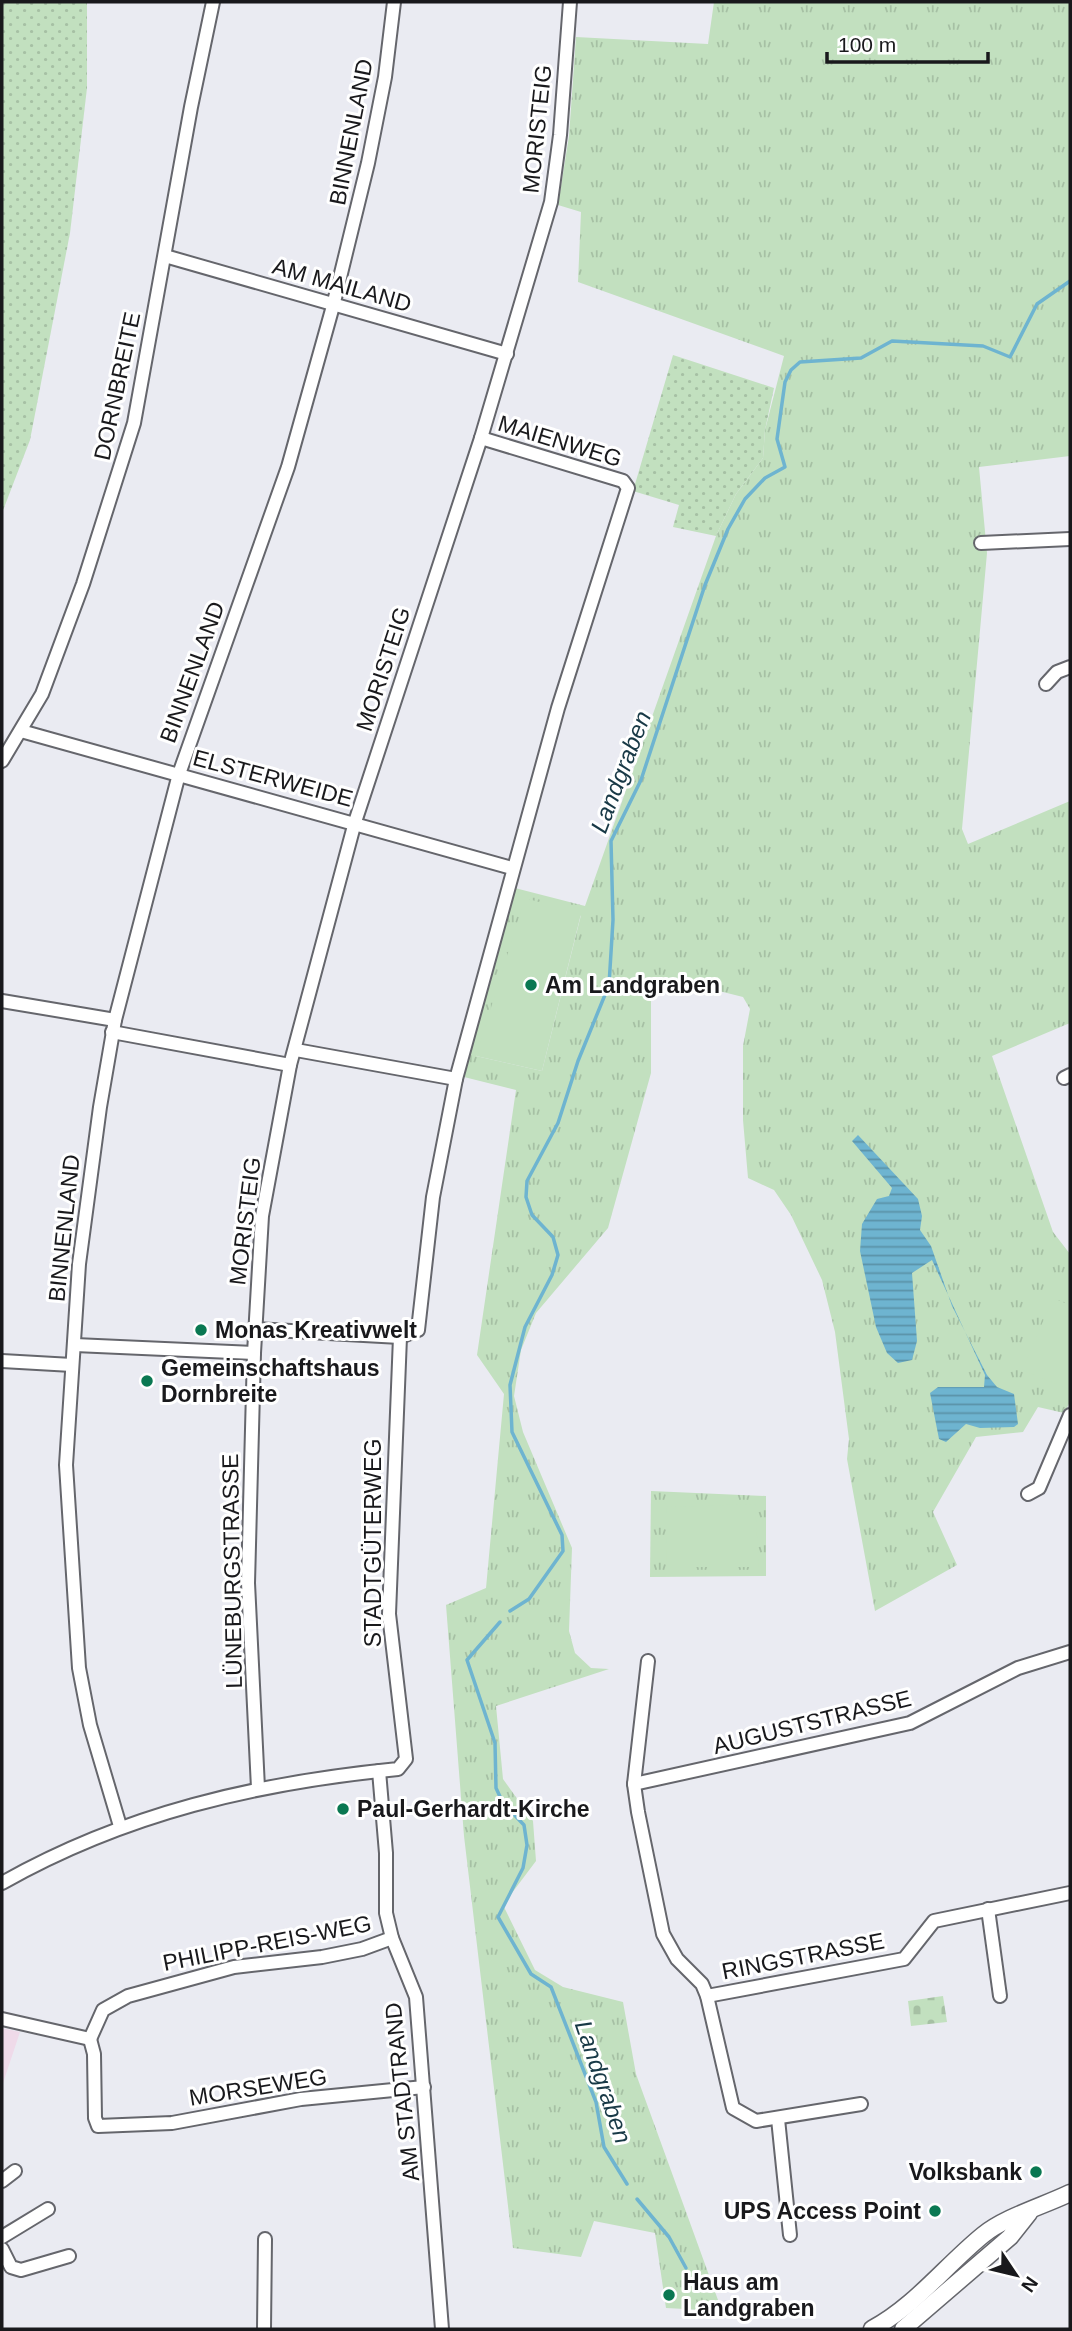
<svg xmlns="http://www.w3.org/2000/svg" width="1072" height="2331" viewBox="0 0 1072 2331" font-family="Helvetica,sans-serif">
	<defs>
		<pattern id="grass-tufts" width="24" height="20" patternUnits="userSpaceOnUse" patternTransform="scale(1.75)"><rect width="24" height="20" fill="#c2e0bf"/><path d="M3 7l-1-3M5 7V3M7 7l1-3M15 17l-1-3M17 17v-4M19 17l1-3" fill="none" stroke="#a6c0a4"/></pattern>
		<pattern id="cemetery-stones" width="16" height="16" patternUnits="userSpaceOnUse" patternTransform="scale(1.75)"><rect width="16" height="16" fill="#c2e0bf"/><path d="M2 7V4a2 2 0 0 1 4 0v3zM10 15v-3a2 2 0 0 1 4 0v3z" fill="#a6c0a4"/></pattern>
		<pattern id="garden-dots" width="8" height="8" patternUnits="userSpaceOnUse" patternTransform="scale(1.75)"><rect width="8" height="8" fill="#c2e0bf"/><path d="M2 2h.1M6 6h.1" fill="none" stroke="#a6c0a4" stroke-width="1.8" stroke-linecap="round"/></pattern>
		<pattern id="water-rules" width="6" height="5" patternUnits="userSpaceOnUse" patternTransform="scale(1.75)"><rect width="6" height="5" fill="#6eb4d0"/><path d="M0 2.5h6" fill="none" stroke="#5a92a8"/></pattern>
	</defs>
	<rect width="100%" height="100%" fill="#eaebf2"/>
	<path fill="#efdae9" d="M2,2028l18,4 -18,54z"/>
	<g fill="url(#grass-tufts)" fill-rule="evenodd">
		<path d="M714,2h356v454l-91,11 8,86 -25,276 6,15 102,-43v222l-78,33 61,176 17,22v148l-6,11 -26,-6 -15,25 -47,5 -43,75 24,53 -82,46 -28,-152 2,-20 -14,-107 -13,-52 -31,-65 -17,-25 -26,-12 -5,-58v-74l7,-37 -7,-12 -28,-7 -64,1v82l-43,155 -72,85 -15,37 -7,46 9,36 49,116 -3,83 6,22 16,15 18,1 -113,37 7,73 30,42 3,40 -33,44 32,65 28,17 60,15 13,72 86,237 -56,-3 -11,-75 -61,-12 -13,36 -68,-9 -49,-412 -18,-231 40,-17 18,-194 -27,-39 39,-265 -56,-14 51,-189 74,19 131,-370 20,-42 27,-36 2,-28 19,-74 -206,-74 3,-70 -23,-7 11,-69 7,-99 132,7zM581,915l-39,156 -66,-15z"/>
		<path d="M651,1491l115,5v80l-116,1z"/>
	</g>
	<path fill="url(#cemetery-stones)" d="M943,1996l4,26 -36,4 -3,-25z"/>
	<g fill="#c2e0bf">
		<path d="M525,898l56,16 -39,157 -66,-15z"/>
		<path d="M1053,1298l17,7 -1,84 -47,-19z"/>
		<path d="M755,1504l4,63h-93l1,-60z"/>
	</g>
	<g fill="url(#garden-dots)">
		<path d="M2,2h85v86l-17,145 -40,207 -28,73z"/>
		<path d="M673,355l101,33 -9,42 -2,28 -27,36 -20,42 -43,-9 6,-22 -46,-14z"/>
	</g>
	<path fill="url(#water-rules)" d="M858,1135l60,64 4,17 -2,14 11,16 21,60 35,69 10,12 17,7 4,30 -4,3 -34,1 -14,-4 -20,18 -7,-3 -9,-46 8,-6h46l1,-12 -53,-115 -20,13 5,68 -5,19 -14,3 -11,-10 -11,-26 -16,-76 2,-27 15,-25 12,-3 3,-8 -40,-47z"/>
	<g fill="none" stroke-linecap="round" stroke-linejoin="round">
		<g stroke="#6eb4d0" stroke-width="3.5">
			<path d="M510,1611l19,-12 34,-48 -1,-16 -50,-103 -2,-47 15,-58 27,-52 6,-20 -5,-18 -21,-22 -6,-18 1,-16 31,-58 20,-62 31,-76 4,-65 -2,-79 30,-61 64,-195 23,-56 17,-30 20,-21 20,-11 -8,-28 8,-57 6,-12 9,-8 61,-4 31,-17 91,5 27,11 27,-53 33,-23"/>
			<path d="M500,1622l-33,38 28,83 1,45 7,15 21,22 3,20 -4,23 -25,49 33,57 20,13 45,115 8,45 23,37"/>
			<path d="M637,2199l32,38 17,31"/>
		</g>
		<defs>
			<g id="minor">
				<path d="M165,256l342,98"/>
				<path d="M981,543l89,-4"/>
				<path d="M1046,684l11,-12 13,-5"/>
				<path d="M21,731l491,137"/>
				<path d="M2,761l40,-67 41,-110 51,-161 57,-316 22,-105"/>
				<path d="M2,1001l113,19"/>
				<path d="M112,1032l178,33"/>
				<path d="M296,1050l160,29"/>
				<path d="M1064,1078l6,-3"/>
				<path d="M255,1329l145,8 18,-7 15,-133 23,-118 102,-371 70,-220 -5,-7 -142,-43"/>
				<path d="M75,1345l179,8"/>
				<path d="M2,1361l70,4"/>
				<path d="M1028,1494l11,-6 31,-73"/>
				<path d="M648,1661l-14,123 4,28 25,122 14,25 25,25 5,12 26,112 23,13 105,-17"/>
				<path d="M379,1771l7,82v60l6,25 24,59 26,332"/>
				<path d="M634,1784l276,-61 108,-55 52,-16"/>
				<path d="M258,1788l-10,-205 6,-230 8,-137 28,-151 65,-243 126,-384 70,-236 9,-67 10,-133"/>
				<path d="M120,1826l-30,-101 -11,-57 -13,-203 13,-201 21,-157 15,-87 64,-246 109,-307 45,-161 35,-143 17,-86 9,-75"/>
				<path d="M2,1883c124,-70 254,-100 396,-114l8,-10 -17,-145 11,-277"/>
				<path d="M988,1909l12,87"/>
				<path d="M707,1996l197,-37 30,-38 136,-28"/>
				<path d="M2,2019l88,20"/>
				<path d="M90,2039l4,15 1,64 3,8 74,-3 129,-24 123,-12"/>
				<path d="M90,2039l13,-29 25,-14 106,-29 88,-10 40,-8 30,-11"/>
				<path d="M778,2119l12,116"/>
				<path d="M2,2181l13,-10"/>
				<path d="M2,2237l46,-28"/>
				<path d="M2,2249l9,18 10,3 48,-14"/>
				<path d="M264,2329l1,-90"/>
			</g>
			<g id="major">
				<path d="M872,2329c43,-23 73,-63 111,-94 22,-18 60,-29 87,-42"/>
				<path d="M903,2329l107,-92 19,-24"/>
			</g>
		</defs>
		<use href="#minor" stroke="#65666c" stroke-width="16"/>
		<use href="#major" stroke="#65666c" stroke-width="19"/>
		<use href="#minor" stroke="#fff" stroke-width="12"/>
		<use href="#major" stroke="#fff" stroke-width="16"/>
	</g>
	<g fill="#0a7852" stroke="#fff" stroke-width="2.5">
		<circle cx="531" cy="985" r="7"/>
		<circle cx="201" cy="1330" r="7"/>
		<circle cx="147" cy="1381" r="7"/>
		<circle cx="343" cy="1809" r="7"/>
		<circle cx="1036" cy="2172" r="7"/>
		<circle cx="935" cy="2211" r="7"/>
		<circle cx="669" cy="2295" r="7"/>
	</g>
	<g text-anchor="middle" stroke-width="6" stroke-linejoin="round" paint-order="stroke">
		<g font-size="23" fill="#19191c" stroke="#fff">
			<text transform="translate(537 129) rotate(-84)" y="8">MORISTEIG</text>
			<text transform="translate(351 132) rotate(-79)" y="8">BINNENLAND</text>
			<text transform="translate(342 285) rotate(16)" y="8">AM MAILAND</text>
			<text transform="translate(117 386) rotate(-78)" y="8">DORNBREITE</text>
			<text transform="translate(560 441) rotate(17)" y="8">MAIENWEG</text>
			<text transform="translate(383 669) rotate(-72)" y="8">MORISTEIG</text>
			<text transform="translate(192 672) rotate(-70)" y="8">BINNENLAND</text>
			<text transform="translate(273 778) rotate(15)" y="8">ELSTERWEIDE</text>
			<text transform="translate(245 1221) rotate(-83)" y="8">MORISTEIG</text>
			<text transform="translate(64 1228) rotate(-84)" y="8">BINNENLAND</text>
			<text transform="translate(373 1543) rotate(-90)" y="8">STADTGÜTERWEG</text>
			<text transform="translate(232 1571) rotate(-91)" y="8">LÜNEBURGSTRASSE</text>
			<text transform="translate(812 1722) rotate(-14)" y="8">AUGUSTSTRASSE</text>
			<text transform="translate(267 1943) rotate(-11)" y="8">PHILIPP-REIS-WEG</text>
			<text transform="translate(803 1956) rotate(-11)" y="8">RINGSTRASSE</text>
			<text transform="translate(258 2087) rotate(-9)" y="8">MORSEWEG</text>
			<text transform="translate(402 2092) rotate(-96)" y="8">AM STADTRAND</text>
		</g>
		<g font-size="23" font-weight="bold" fill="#19191c" stroke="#fff" text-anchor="start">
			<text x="545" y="993">Am Landgraben</text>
			<text x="215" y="1338">Monas Kreativwelt</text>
			<text x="161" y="1376">Gemeinschaftshaus<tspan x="161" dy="26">Dornbreite</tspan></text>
			<text x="357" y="1817">Paul-Gerhardt-Kirche</text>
			<text x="1022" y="2180" text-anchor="end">Volksbank</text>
			<text x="921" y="2219" text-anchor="end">UPS Access Point</text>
			<text x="683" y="2290">Haus am<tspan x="683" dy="26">Landgraben</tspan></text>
		</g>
		<g font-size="24" font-style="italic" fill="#183946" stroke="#fff">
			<text transform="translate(621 772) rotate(-69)" y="8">Landgraben</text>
			<text transform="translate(603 2082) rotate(71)" y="8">Landgraben</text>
		</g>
	</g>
	<rect width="1072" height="2331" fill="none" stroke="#19191c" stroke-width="7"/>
	<g transform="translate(1016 2275) rotate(125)" stroke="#ffffff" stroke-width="5" paint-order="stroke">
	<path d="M0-5L12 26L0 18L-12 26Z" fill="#19191c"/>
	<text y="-10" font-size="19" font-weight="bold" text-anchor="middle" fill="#19191c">N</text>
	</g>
	<path d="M827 52v10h161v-10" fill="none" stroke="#19191c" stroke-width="3.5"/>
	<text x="838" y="52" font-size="21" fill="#19191c" stroke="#ffffff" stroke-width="5" paint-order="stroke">100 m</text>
</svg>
